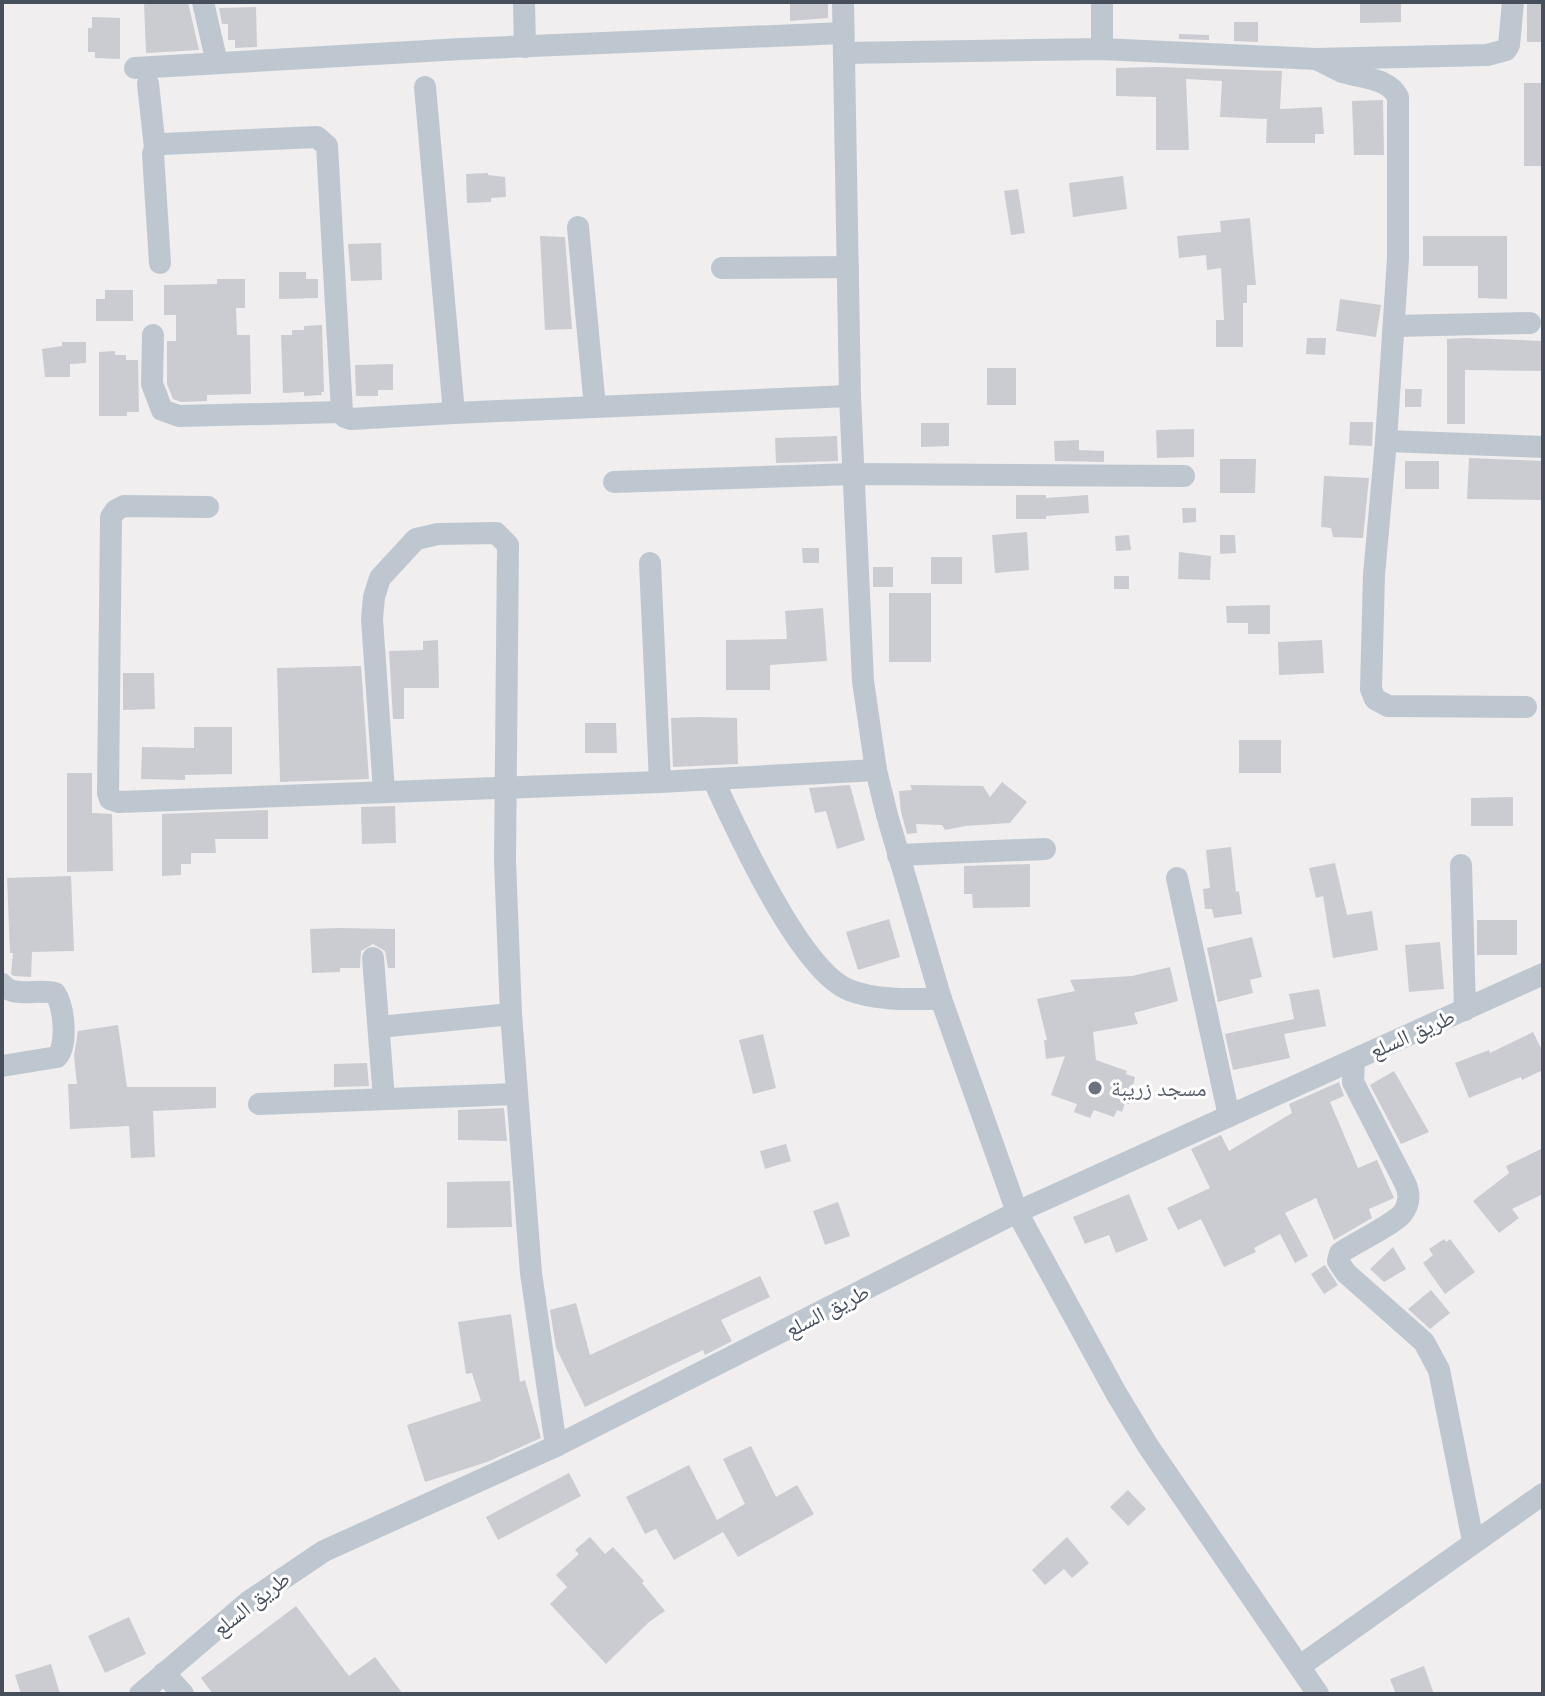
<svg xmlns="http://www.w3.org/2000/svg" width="1545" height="1696" viewBox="0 0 1545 1696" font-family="'Roboto Condensed','Noto Naskh Arabic',sans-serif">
	<rect width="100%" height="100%" fill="#f0eeee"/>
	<g fill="#cbccd2">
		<path d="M188,2l11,48 -53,3 -2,-50z"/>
		<path d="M828,2v16l-38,3v-18z"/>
		<path d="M1360,2h41v20l-41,1z"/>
		<rect x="1527" y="2" width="16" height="40"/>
		<path d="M256,7l1,40 -22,1v-8h-7v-16h-6l-3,-16z"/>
		<path d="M92,17l28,1v41l-25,-1v-6h-7v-24h4z"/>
		<path d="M1234,22h24v20l-24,-1z"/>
		<path d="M1179,34l30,1v5l-30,-1z"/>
		<path d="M1157,67l125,4 -2,38 42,-2 2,27h-9v9h-49l1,-24 -47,-2 2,-36 -36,-2 3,71h-33v-53l-40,-1v-28z"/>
		<rect x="1524" y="83" width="19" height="83"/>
		<path d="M1383,100l1,55h-30l-2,-54z"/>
		<path d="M488,173v2l17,2 1,20 -15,1v4l-24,1 -1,-29z"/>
		<path d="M1123,176l4,33 -54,8 -4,-34z"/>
		<path d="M1018,189l7,44 -14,2 -7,-44z"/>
		<path d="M1250,218l6,67h-9v18h-4v44h-27v-27h8l-3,-52 -14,2 -1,-15 -27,3 -2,-22 44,-4 -1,-11z"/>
		<path d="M540,236l25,1 7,92 -27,1z"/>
		<path d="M1423,236h84v63l-29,-1v-32h-55z"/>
		<path d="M381,243l1,37 -31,1 -3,-37z"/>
		<path d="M279,272h27v7h12v19l-39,1z"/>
		<path d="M217,279h28v29h-9l1,27h13l1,59 -44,1v6l-26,1 -8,-3 -6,-15v-43h9v-26h-12v-30l53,-1z"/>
		<path d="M105,290h28v31h-37v-22h9z"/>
		<path d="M1340,299l41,6 -5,32 -40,-6z"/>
		<path d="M322,325l2,67h-3l1,3 -18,1v-4l-21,1 -2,-58h11v-5h12v-4z"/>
		<path d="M1307,338h19l-1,17 -19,-1z"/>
		<path d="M1465,338l78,3v30l-78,-1v54h-18v-85z"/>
		<path d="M62,342h24v21l-16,1v13h-25l-3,-28 20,-3z"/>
		<path d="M115,351v4h11v5h12l1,52h-12v4h-28v-64z"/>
		<path d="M393,364v26h-15v6h-22l-1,-31z"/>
		<rect x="987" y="368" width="29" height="37"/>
		<path d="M1405,389h17l-1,18h-16z"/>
		<path d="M1350,422h23l-1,24 -23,-1z"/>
		<path d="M921,423h28v23l-28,1z"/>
		<path d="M1194,429v28l-37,1 -1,-28z"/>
		<path d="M837,436l1,25 -62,2 -1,-25z"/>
		<path d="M1079,440v10l25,1v11l-49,-1 -1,-20z"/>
		<path d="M1469,458l74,3v39l-76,-1z"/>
		<path d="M1220,459h36l-1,34h-35z"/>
		<rect x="1405" y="461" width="34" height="28"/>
		<path d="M1324,476l45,2 -6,60 -30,-1 -2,-9 -10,-1z"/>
		<path d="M1016,495h30v3l42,-3 1,18 -43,3v3h-30z"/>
		<path d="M1182,508h14v14l-13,1z"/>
		<path d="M1027,532l2,38 -34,3 -3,-38z"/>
		<path d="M1129,535l2,15 -15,1 -1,-15z"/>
		<path d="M1220,535h15l1,18 -16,1z"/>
		<path d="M802,548h17v15h-16z"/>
		<path d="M1179,552l32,4 -1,24 -32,-1z"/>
		<rect x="931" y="557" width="31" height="27"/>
		<rect x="873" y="567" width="20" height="20"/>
		<rect x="1114" y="576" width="15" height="13"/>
		<rect x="889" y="593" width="42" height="69"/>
		<path d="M1270,605v29h-22v-11h-21l-1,-17z"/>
		<path d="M823,608l4,53 -57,4v25h-44v-50l61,-1 -2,-28z"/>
		<path d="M438,640l1,48h-35v31h-11l-4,-68 34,-1v-9z"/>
		<path d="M1322,640l2,33 -45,2 -1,-33z"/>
		<path d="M361,666l8,113 -89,3 -3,-114z"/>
		<path d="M123,673h31l1,36 -32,1z"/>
		<path d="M700,717l37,1 1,46 -65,3 -2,-49z"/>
		<path d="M585,723h31l1,30h-32z"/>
		<path d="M194,727h38v47l-47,1v5l-44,-1 1,-32 52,1z"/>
		<rect x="1239" y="740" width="42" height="33"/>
		<path d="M67,773h25v40l20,1 1,57 -46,1z"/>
		<path d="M1002,782l25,20 -17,21 -45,3 -20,4 -3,-5 -26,-1 1,9 -10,1 -6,-22 -2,-21 13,-1 -2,-5 73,1 7,11z"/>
		<path d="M850,785l15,55 -28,9 -11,-38 -11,2 -6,-25z"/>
		<path d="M1513,797v29h-42v-28z"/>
		<path d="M395,806l1,37 -34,1 -1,-37z"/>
		<path d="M268,810v29h-53l1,14h-25v11h-10v11l-19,1v-62z"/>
		<path d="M1231,847l5,45 3,-1 3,23 -28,4 -2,-9h-7l-2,-20 7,-1 -4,-38z"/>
		<path d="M1335,863l12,52 25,-4 6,39 -45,8 -10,-62 -7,2 -7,-30z"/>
		<path d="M1030,864v43l-57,1 -1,-14h-8v-28z"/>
		<path d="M71,876l3,75 -42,1 -1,25 -17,-1 -3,-2 2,-21h-3l-3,-75z"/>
		<path d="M889,919l11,38 -42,13 -12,-38z"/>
		<rect x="1477" y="920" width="40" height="35"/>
		<path d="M339,928l56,1v39h-7l-3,-17 -12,-7 -12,7 -1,17h-20v4l-28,1 -2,-44z"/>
		<path d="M1252,937l10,40 -12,3 3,13 -35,9 -11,-54z"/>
		<path d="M1440,942l4,47 -35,3 -4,-47z"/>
		<path d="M1170,967l8,34 -44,12 4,11 -45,8 3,28 31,11 -1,3 9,3 -6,27 -4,-1 -3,9 -5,-2 -3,7 -20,-7 -4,8 -16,-6 3,-8 -26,-9 14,-39 -19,3 -2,-19h3l-10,-41 38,-8 -5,-11 62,-4z"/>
		<path d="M1319,989l7,37 -42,8 6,24 -57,12 -8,-36 69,-15 -5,-25z"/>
		<path d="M118,1025l9,62h89v21l-63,3 2,46 -24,1 -2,-32 -59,3 -2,-45h9l-3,-28 4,-25z"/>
		<path d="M1533,1032l10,20v18l-21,10 -1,-3 -52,21 -14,-35 34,-13 1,3z"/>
		<path d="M763,1034l13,54 -23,6 -14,-54z"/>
		<path d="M367,1063l2,23 -35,1v-23z"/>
		<path d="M1394,1071l35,61 -28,12 -31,-59z"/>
		<path d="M1339,1082l5,14 -14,6 28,66 19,-8 17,38 -25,11 3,9 -38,22 -18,-42 -31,15 23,43 -13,7 -15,-29 -26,14 2,4 -32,15 -23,-48 -23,11 -11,-22 43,-20 -19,-39 30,-14 8,16 63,-38 -3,-9z"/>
		<path d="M504,1108l3,33 -49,-1v-30z"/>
		<path d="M786,1144l5,17 -26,8 -5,-18z"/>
		<path d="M1543,1148v46l-31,15 7,9 -20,15 -26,-32 36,-28 -3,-7z"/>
		<path d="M510,1181l2,46 -65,1v-46z"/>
		<path d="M1129,1194l19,46 -32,13 -7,-18 -24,9 -12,-27z"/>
		<path d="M838,1202l12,34 -25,9 -12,-34z"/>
		<path d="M1444,1239l2,3 4,-3 25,33 -30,22 -22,-31 10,-8 -4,-6z"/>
		<path d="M1393,1247l13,22 -22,13 -14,-13z"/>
		<path d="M1325,1265l13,20 -14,9 -13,-20z"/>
		<path d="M760,1276l10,21 -49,23 11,21 -27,14 -2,-5 -118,57 -29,-59 -6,-38 26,-7 14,52z"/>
		<path d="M1431,1290l19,23 -20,16 -22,-20z"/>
		<path d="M511,1314l9,68 5,-2 16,58 -54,24 -62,20 -18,-57 74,-24 -9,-28 -6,1 -8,-52z"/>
		<path d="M751,1446l25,51 21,-12 17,29 -76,43 -15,-25 -49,28 -18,-31 -11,5 -19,-37 63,-32 28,55 28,-16 -22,-45z"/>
		<path d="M569,1473l12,23 -83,44 -12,-23z"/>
		<path d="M1128,1490l18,19 -18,17 -18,-19z"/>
		<path d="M590,1537l15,17 8,-7 31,34 -2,2 23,28 -16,11 -43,42 -56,-60 17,-17 -11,-12 23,-21 -4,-4z"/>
		<path d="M1067,1537l22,26 -17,15 -8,-9 -19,16 -13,-15z"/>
		<path d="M296,1606l53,70 26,-19 28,37h-190l-12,-16z"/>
		<path d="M129,1617l17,37 -41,19 -17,-37z"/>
		<path d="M51,1664l9,30h-39l-6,-19z"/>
		<path d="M1424,1666l10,28h-38l-6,-15z"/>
	</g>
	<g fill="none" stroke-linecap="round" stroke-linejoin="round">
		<g stroke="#bec7d0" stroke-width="22">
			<path d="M203,2l14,61"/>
			<path d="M524,2l1,45"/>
			<path d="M843,2l7,394 13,285 13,89 11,45 54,184 76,213 99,181 32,53 170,248"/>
			<path d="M1102,2v47"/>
			<path d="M844,53l258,-4 214,10 171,-4 19,-5 3,-5 4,-43"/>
			<path d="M1316,59c8,4 16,8 24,12 20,7 48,6 58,26v161l-12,183 -12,134 -3,114 4,10 13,7 138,1"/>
			<path d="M135,68l326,-19 382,-16"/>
			<path d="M148,84l7,64"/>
			<path d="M425,87l29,326 396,-17"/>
			<path d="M578,227l17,180"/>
			<path d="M160,263l-7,-109 2,-6 8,-4 154,-7 10,9 15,266 3,5 6,2 103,-6"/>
			<path d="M722,268l126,-1"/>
			<path d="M1394,326l136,-3"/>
			<path d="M153,335l-1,49 10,26 17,6 163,-4"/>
			<path d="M1386,441l157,6"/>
			<path d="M614,482l240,-8 330,2"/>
			<path d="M208,507l-84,-1 -8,4 -5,7 -3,276 2,6 9,3 541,-20 216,-12"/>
			<path d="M650,563l10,219"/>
			<path d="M713,779c22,48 87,192 136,211 28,11 62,9 92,9"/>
			<path d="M384,791l-12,-172 2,-22 6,-19 36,-39 22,-5 58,-1 12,12 -3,316 6,153 20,259 25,173"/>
			<path d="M898,855l147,-6"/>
			<path d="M1461,865l4,145"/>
			<path d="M1177,878l52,238"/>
			<path d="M373,958l11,141"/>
			<path d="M2,984c12,15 36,4 53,9 9,13 13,52 2,64l-55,9"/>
			<path d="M379,1027l132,-13"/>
			<path d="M1354,1060l-1,22 52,101c5,10 5,21 -3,31 -11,12 -46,28 -62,39l-2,8 8,12 78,69 15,28 34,171"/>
			<path d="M259,1104l257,-10"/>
			<path d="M1300,1666l243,-172"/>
			<path d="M164,1673l19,21"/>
			<path d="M140,1694l108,-92 76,-51 232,-105 461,-234 526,-238"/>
		</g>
	</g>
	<circle fill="#6b7280" stroke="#fff" stroke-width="3" cx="1095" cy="1088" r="8"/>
	<g text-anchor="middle" stroke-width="6" stroke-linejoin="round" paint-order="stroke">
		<g font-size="22" fill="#464f5b" stroke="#fff">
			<text transform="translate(1412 1033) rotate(-24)" y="8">طريق السلع</text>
			<text transform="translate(827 1310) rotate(-27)" y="8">طريق السلع</text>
			<text transform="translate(251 1603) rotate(-38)" y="8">طريق السلع</text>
		</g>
		<g font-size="22" fill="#5b616d" stroke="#fff" text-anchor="start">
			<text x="1111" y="1096">مسجد زريبة</text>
		</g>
	</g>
	<rect width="1545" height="1696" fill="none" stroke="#464f5b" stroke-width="8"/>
</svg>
